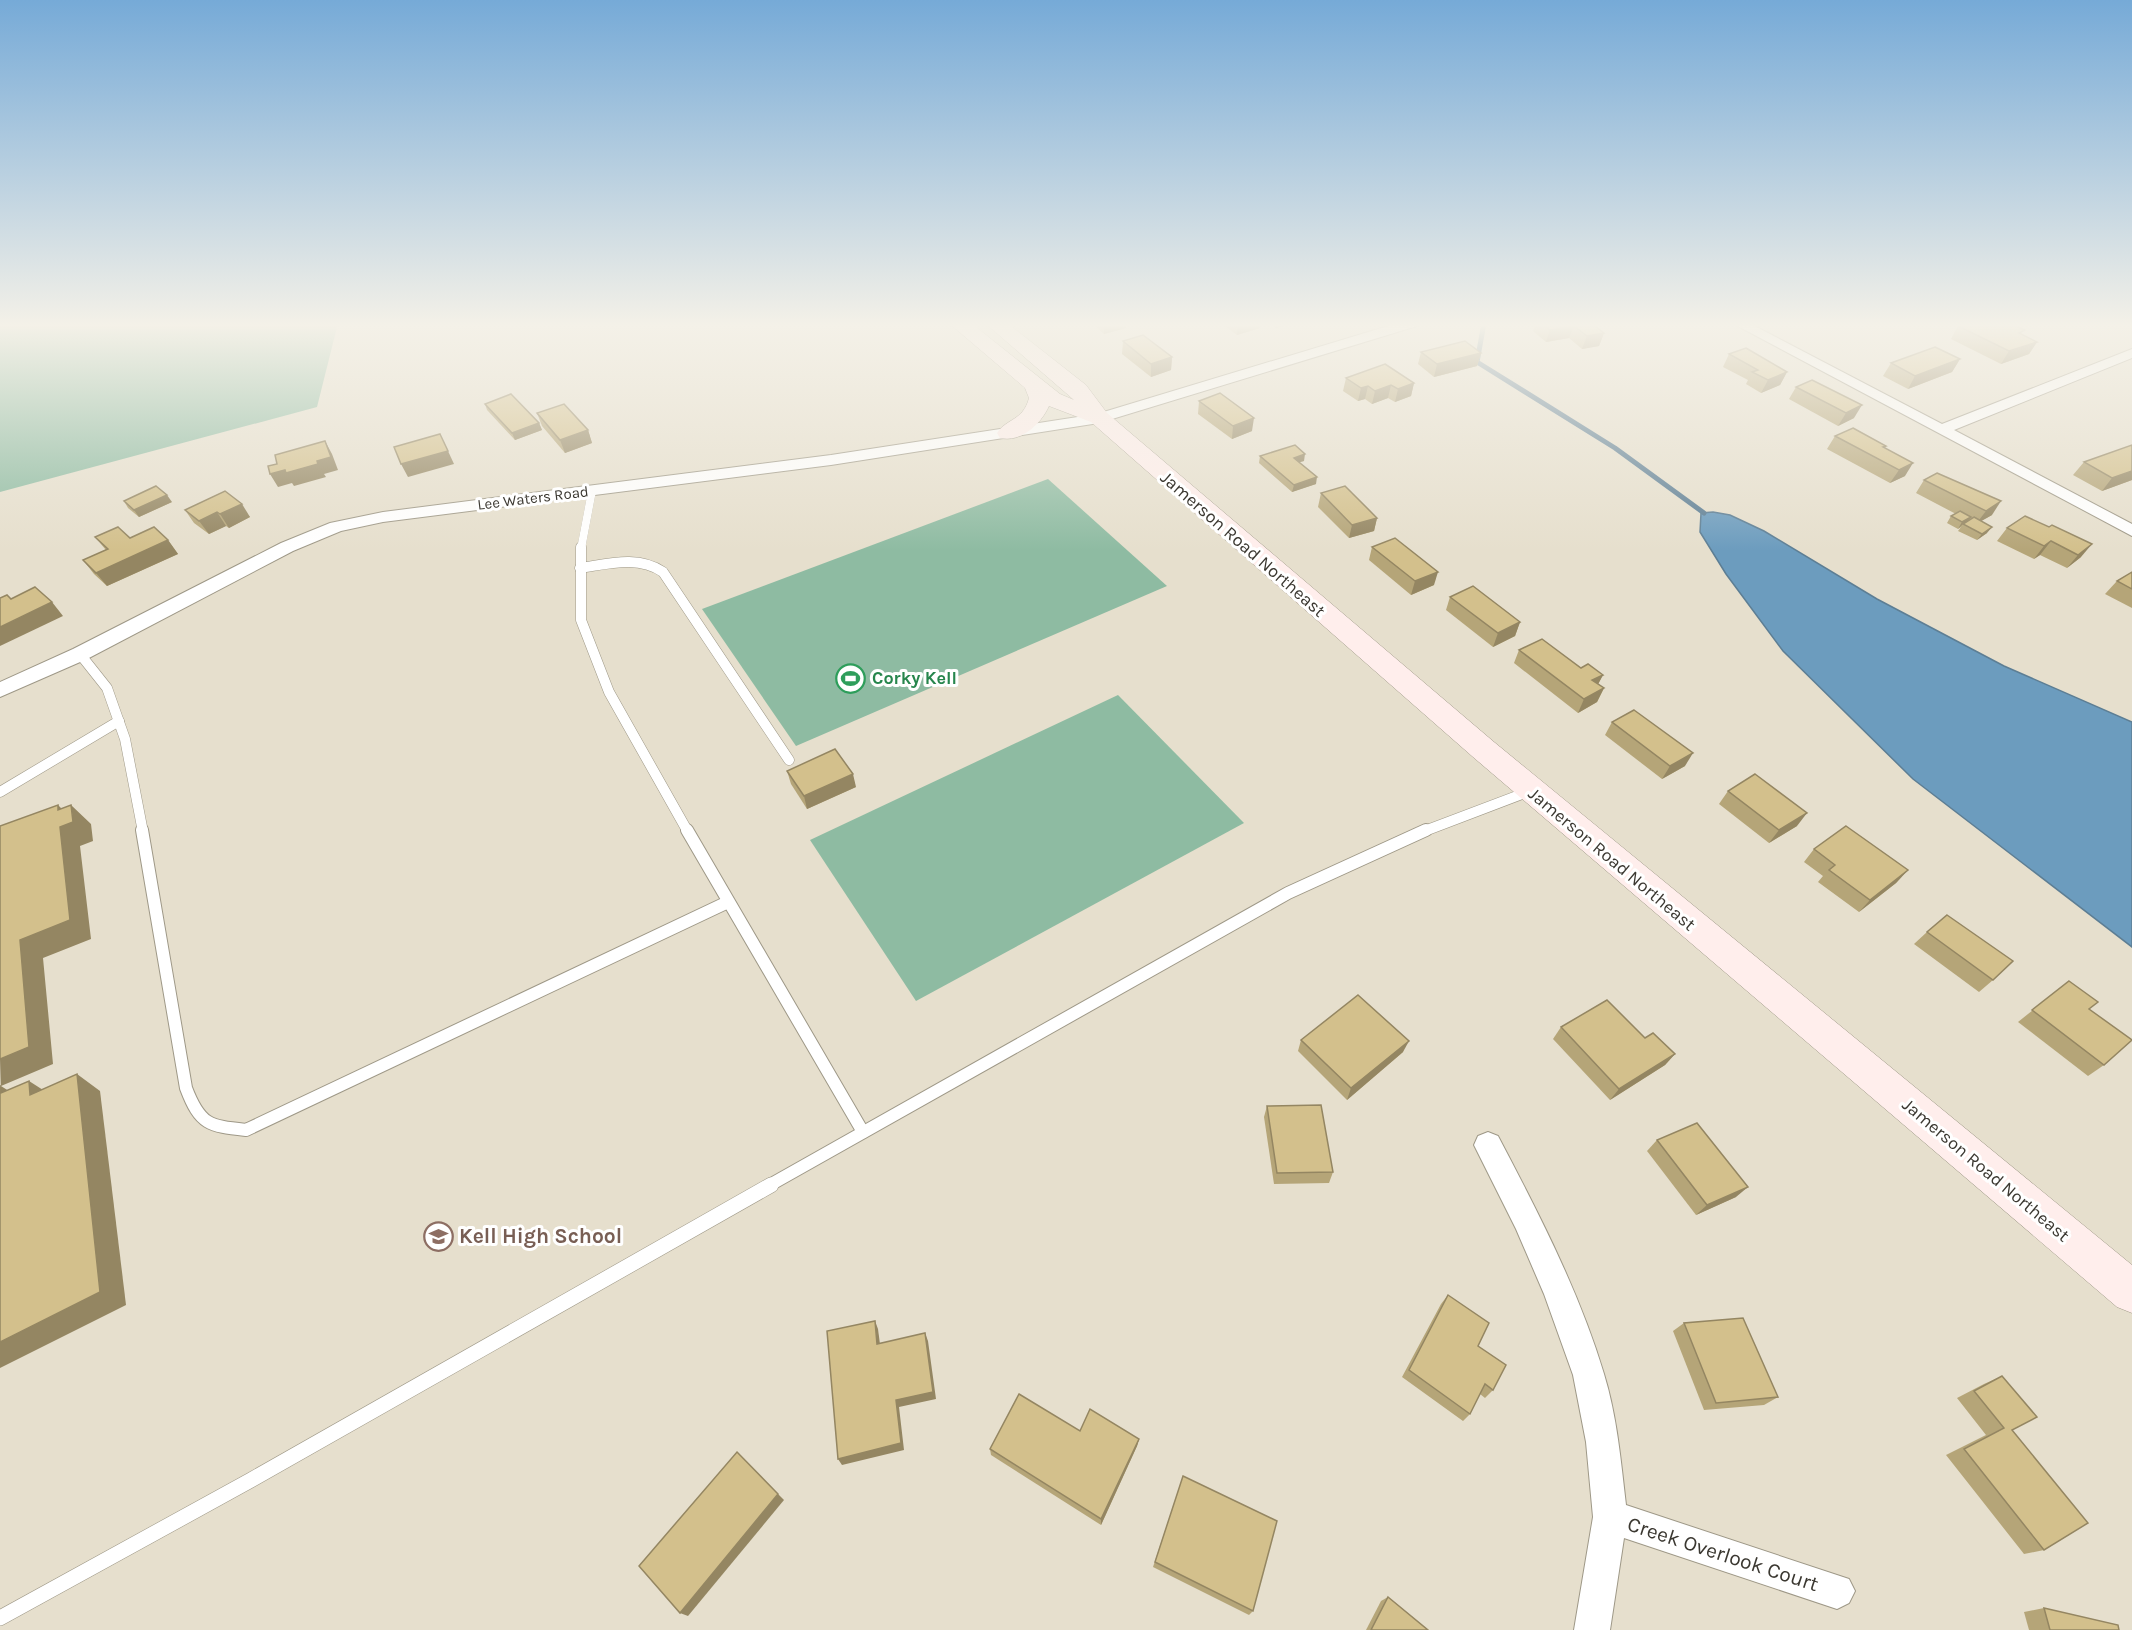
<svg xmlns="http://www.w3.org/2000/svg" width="2132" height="1630" viewBox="0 0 2132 1630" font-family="Karla,sans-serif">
	<rect width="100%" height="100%" fill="#e6dfcd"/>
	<g fill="#8ebba2">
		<path d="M0,323h338l-21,84 -317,85z"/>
		<path d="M1048,479l119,107 -371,160 -94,-137z"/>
		<path d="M1118,695l126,128 -328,178 -106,-161z"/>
	</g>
	<path fill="#6c9cbe" stroke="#5d7e94" stroke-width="1.5" d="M1713,512l17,3 34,16 113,68 127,67 128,56v225l-219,-168 -130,-128 -57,-77 -26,-42 1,-19z"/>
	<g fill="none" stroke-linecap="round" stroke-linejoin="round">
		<path stroke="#5d7e94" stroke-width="5" d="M1484,323l-7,39 138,86 89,65"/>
		<defs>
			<path id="lane-far3" d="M581,549l11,-58"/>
			<g id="lane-far2">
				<path d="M581,547v73l28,72 79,140"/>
				<path d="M580,568c28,-4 58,-13 83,4l126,188"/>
				<path d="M80,654l27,34 18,51 18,93"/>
				<path d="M0,792l119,-71"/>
				<path d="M1422,832l108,-41"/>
			</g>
			<g id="lane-far1">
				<path d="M142,830l44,258c14,37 23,38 60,42l482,-228"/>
				<path d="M687,830l176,302"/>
				<path d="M768,1186l520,-293 138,-63"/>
			</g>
			<path id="lane" d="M0,1618l251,-138 520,-295"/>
			<g id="street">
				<path d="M1398,323h21l-2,3 -318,97 -268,42 -448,57 -42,9 -48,20 -206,108 -87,38v-15l73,-33 208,-106 49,-20 53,-11 448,-57 266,-41z"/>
				<path d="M1732,323h17l193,101 190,-75v9l-178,72 178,94v12z"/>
				<path d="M1488,1132l10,4c40,76 81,155 106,238 13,42 17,88 22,131l223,74 6,12 -6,12 -12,6 -213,-71 -14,92h-36l19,-113 -7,-75 -13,-67 -29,-81 -28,-65 -42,-84 4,-9z"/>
			</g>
			<path id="secondary" d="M949,323h22l89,71 14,6 -89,-77h22l79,62 21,28 387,329 638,523v48l-15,-6 -644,-550 -382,-335 -42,-16c-8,18 -28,37 -49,32l-3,-5c10,-15 26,-12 32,-35l-4,-10z"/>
		</defs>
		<use href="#lane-far3" stroke="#9e9887" stroke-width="8"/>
		<use href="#lane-far2" stroke="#9e9887" stroke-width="11"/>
		<use href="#lane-far1" stroke="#9e9887" stroke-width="14"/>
		<use href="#lane" stroke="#9e9887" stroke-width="16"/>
		<use href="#street" stroke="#9e9887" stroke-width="2"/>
		<use href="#secondary" stroke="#9e9887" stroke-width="1"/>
		<use href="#lane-far3" stroke="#fff" stroke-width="8"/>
		<use href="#lane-far2" stroke="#fff" stroke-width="10"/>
		<use href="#lane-far1" stroke="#fff" stroke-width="12"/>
		<use href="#lane" stroke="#fff" stroke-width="15"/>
		<use href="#street" fill="#fff" fill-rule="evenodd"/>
		<use href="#secondary" fill="#ffeeec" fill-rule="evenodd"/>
	</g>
	<g fill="#b5a578">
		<path d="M1092,323h34v5l-22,6z"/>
		<path d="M1222,323h44l-6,2v3l-23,7 -15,-11z"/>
		<path d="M1269,323h23l-16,5z"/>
		<path d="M1536,323h55l13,10 -5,13 -17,3 -13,-11 -23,4 -13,-11z"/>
		<path d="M1969,323h40l14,12 14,7 -8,12 -28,10 -50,-25 7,-13z"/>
		<path d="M1123,341l49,16 -1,13 -20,7 -29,-23z"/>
		<path d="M1421,352l60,1 -4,13 -43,11 -16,-13z"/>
		<path d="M1729,354l58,18 -7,13 -19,8 -15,-9 2,-4 -25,-13z"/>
		<path d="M1960,359l-8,13 -44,17 -25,-13 8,-13z"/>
		<path d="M1346,378l68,5 -3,13 -16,6 -7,-4 -16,6 -7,-5 -7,2 -15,-10z"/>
		<path d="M1812,380l42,38 -16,8 -49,-27 7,-12z"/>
		<path d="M1199,401l53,30 -20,8 -34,-25z"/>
		<path d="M485,404l54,19 3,7 -27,10 -28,-30z"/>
		<path d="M537,413l51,17 4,13 -27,10 -23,-27z"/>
		<path d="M1835,436l51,10 -1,2 20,28 -15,7 -63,-34z"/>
		<path d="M1260,456l44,5 -5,1 17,22 -24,8 -33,-29z"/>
		<path d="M2084,462l48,18 -30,11 -29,-16z"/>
		<path d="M1937,473l55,42 -11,6 6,12 -10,7 -19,-9 3,-4 -3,2 -11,-6 4,-7 5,-2 -40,-21 8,-13z"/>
		<path d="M225,491l25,26 -21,11 -3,-2 -17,8 -15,-11 -9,-13z"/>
		<path d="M1321,493l56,25 -3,13 -25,7 -31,-31z"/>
		<path d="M124,501l48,1 -33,15 -11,-9z"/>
		<path d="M2025,516l56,41 -14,11 -27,-13 -6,4 -37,-18 10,-13z"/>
		<path d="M95,537l73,3 10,14 -71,32 -13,-12 -11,-14 23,-10z"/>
		<path d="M1372,547l62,38 -23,10 -42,-35z"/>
		<path d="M2132,572v36l-27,-14 12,-13z"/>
		<path d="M1450,597l70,25 -5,14 -22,11 -47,-37z"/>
		<path d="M1519,650l84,25 -5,9 6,4 -7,14 -19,11 -64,-50z"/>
		<path d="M1612,722l73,44 -23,13 -57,-44z"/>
		<path d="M787,771l69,16 -49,22 -16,-25z"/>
		<path d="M1728,791l69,35 -28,17 -50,-39z"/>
		<path d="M1814,849l94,21 -12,13 -37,29 -41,-30 5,-6 -19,-14z"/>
		<path d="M1927,932l66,48 -14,12 -65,-48z"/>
		<path d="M2069,981l20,28 15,56 -16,11 -70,-54z"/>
		<path d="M1561,1027l84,11 30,16 -10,11 -55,35 -57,-61z"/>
		<path d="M1301,1040l102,12 -56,48 -49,-49z"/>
		<path d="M1267,1106l66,66 -4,11 -55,1 -10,-67z"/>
		<path d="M1657,1140l79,57 -40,18 -49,-64z"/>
		<path d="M1448,1295l30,51 15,44 -8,8 -5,-4 -10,20 -7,7 -61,-44 39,-73z"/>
		<path d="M1684,1323l94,74 -14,8 -60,5 -31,-79z"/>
		<path d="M2002,1376l10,54 32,120 -20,4 -78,-99 40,-20 -29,-37 27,-14z"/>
		<path d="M1080,1431l59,8 -2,7 -36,79 -110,-70 -1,-6z"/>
		<path d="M1183,1476l70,135 -4,4 -96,-48z"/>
		<path d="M1388,1597l40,33h-62l15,-29z"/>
		<path d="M2044,1608l75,22h-90l-5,-18z"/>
	</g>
	<g fill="#948662">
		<path d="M1104,323h22v5l-22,6z"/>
		<path d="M1238,323h28l-6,2v3l-23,7z"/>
		<path d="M1277,323h15l-16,5z"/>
		<path d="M1574,326l-5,12 -23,4 4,-12z"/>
		<path d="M1604,333l-5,13 -17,3 5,-13z"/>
		<path d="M2037,342l-8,12 -28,10 8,-13z"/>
		<path d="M1481,353l-4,13 -43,11 3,-13z"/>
		<path d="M1172,357l-1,13 -20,7v-13z"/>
		<path d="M1960,359l-8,13 -44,17 7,-13z"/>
		<path d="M1787,372l-7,13 -19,8 7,-13z"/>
		<path d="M1414,383l-3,13 -16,6 3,-13z"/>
		<path d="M1391,385l-3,13 -16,6 3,-13z"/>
		<path d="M1368,386l-3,13 -7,2 3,-13z"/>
		<path d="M1862,405l-8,13 -16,8 8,-13z"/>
		<path d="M1254,418l-2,13 -20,8 1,-13z"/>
		<path d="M539,423l3,7 -27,10 -3,-7z"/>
		<path d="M588,430l4,13 -27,10 -5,-13z"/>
		<path d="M325,441l7,13 6,16 -14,4 2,3 -32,9 -2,-3 -14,4 -8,-13 47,-13z"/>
		<path d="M448,451l6,13 -46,13 -7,-13z"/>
		<path d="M1305,454l-1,7 -11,3 1,-6z"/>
		<path d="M1913,463l-8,13 -15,7 9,-13z"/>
		<path d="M2132,471v9l-30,11 10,-13z"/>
		<path d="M1317,477l-1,7 -24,8 2,-7z"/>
		<path d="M167,495l5,7 -33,15 -5,-7z"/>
		<path d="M2001,501l-9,14 -16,9 10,-13z"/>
		<path d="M242,504l8,13 -21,11 -9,-14z"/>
		<path d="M217,512l9,14 -17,8 -10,-13z"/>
		<path d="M1971,517l-5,6 -3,1 -5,5 4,-7z"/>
		<path d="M1377,518l-3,13 -25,7 3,-13z"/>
		<path d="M1992,527l-5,6 -10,7 5,-6z"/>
		<path d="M168,540l10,14 -71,32 -11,-13z"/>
		<path d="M2051,541l-11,14 -6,4 10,-13z"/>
		<path d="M2092,544l-11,13 -14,11 11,-13z"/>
		<path d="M1438,572l-4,13 -23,10 4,-14z"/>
		<path d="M52,602l11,14 -63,30v-19z"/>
		<path d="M1520,622l-5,14 -22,11 5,-14z"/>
		<path d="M1603,675l-7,13 -4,-8z"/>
		<path d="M1604,688l-7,14 -19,11 6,-14z"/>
		<path d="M1693,753l-8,13 -23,13 8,-13z"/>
		<path d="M853,774l3,13 -49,22 -3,-13z"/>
		<path d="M58,805l15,15 -2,-15 20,19 2,17 -13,5 11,93 -48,19 10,106 -52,22 25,16 -25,-9 -1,-34 20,-119 38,-130z"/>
		<path d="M1807,813l-10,13 -28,17 10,-13z"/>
		<path d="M1908,870l-12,13 -37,29 11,-12z"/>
		<path d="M1409,1041l-6,11 -56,48 4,-12z"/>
		<path d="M1675,1054l-10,11 -55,35 9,-11z"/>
		<path d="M77,1074l23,17 26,214 -126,63v-26z"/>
		<path d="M29,1081l25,16 -24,-2z"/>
		<path d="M1748,1187l-12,10 -40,18 11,-10z"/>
		<path d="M875,1321l3,8 3,23 -4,-8z"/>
		<path d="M925,1333l3,8 8,58 -37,8 5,43 -62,15 -4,-6 58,-59z"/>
		<path d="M1139,1439l-2,7 -36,79v-6z"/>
		<path d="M778,1494l6,6 -96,116 -8,-3z"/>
	</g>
	<g fill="#d3c08c" stroke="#948662" stroke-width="1.5">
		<path d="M1542,323h49l13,10 -17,3 -13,-10 -24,4z"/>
		<path d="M1969,323h4l5,2 8,-2h23l16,7 -6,3 18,9 -28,9 -51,-25z"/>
		<path d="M1143,335l29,22 -21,7 -28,-23z"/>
		<path d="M1465,341l16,12 -44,11 -16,-12z"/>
		<path d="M1935,347l25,12 -45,17 -24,-13z"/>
		<path d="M1746,348l41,24 -19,8 -16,-8 6,-2 -29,-16z"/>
		<path d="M1385,364l29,19 -16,6 -7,-4 -16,6 -7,-5 -7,2 -15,-10z"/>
		<path d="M1812,380l50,25 -16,8 -50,-26z"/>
		<path d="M1220,393l34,25 -21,8 -34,-25z"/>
		<path d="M511,394l28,29 -27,10 -27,-29z"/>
		<path d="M564,404l24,26 -28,10 -23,-27z"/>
		<path d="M1853,428l33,18 -3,1 30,16 -14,7 -64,-34z"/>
		<path d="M440,434l8,17 -47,13 -7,-17z"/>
		<path d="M325,441l6,16 -14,4 1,3 -32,9 -1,-3 -15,4 -2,-8 9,-2 -2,-9z"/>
		<path d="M1295,445l10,9 -11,4 23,19 -23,8 -34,-29z"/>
		<path d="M2132,445v26l-20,7 -28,-16z"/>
		<path d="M1937,473l64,28 -15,10 -62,-31z"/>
		<path d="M156,486l11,9 -33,15 -10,-9z"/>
		<path d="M1345,486l32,32 -25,7 -31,-32z"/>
		<path d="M225,491l17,13 -22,10 -3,-2 -18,9 -14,-11z"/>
		<path d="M1960,511l11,6 -9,5 -11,-6z"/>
		<path d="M2025,516l24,11 3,-2 40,19 -14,11 -27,-14 -7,5 -37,-18z"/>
		<path d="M1974,517l18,10 -10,7 -19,-10z"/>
		<path d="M118,527l12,11 24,-11 14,13 -72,33 -13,-13 25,-11 -13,-12z"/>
		<path d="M1395,538l43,34 -23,9 -43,-34z"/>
		<path d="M2132,572v17l-15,-8z"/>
		<path d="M1473,586l47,36 -22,11 -48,-36z"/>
		<path d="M35,587l17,15 -52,25v-29l7,-3 4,4z"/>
		<path d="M1542,639l39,29 7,-4 15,11 -11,5 12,8 -20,11 -65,-49z"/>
		<path d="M1634,710l59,43 -23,13 -58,-44z"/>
		<path d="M835,749l18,25 -49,22 -17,-25z"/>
		<path d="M1755,774l52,39 -28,17 -51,-39z"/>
		<path d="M58,805v5l13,-5 2,17 -13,5 10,93 -50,20 9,107 -29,12v-233z"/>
		<path d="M1846,826l62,44 -38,30 -41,-30 6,-5 -21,-16z"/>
		<path d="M1947,915l66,46 -20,19 -66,-48z"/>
		<path d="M2069,981l29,21 -9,7 43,31 -28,25 -72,-55z"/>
		<path d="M1358,995l51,46 -58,47 -50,-48z"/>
		<path d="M1607,1000l38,38 8,-5 22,21 -56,35 -58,-62z"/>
		<path d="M77,1074l23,218 -100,50v-257l1,8 28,-12 1,14z"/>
		<path d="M1321,1105l12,67 -56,1 -10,-67z"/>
		<path d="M1697,1123l51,64 -41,18 -50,-65z"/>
		<path d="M1448,1295l41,28 -11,23 28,19 -13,25 -8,-6 -15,30 -61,-44z"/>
		<path d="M1743,1318l35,79 -62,6 -32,-80z"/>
		<path d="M875,1321l2,23 48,-11 8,59 -37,8 5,43 -63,16 -11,-128z"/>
		<path d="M2002,1376l35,41 -25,13 76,93 -44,27 -80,-101 40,-21 -30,-37z"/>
		<path d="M1019,1394l61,37 10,-22 49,30 -38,80 -111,-70z"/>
		<path d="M737,1452l41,42 -98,119 -41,-47z"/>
		<path d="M1183,1476l94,45 -24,90 -98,-49z"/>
		<path d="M1388,1597l40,33h-57z"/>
		<path d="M2044,1608l74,17 1,5h-69z"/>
	</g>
	<linearGradient id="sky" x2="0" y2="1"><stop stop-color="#76aad7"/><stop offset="0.59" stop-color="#f4f1e8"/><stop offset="1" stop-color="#f4f1e8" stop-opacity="0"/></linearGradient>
	<rect width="2132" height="551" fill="url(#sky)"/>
	<defs>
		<symbol id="stadium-ring" viewBox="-11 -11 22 22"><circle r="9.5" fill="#fff" stroke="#2e9e5b" stroke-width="1.5"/><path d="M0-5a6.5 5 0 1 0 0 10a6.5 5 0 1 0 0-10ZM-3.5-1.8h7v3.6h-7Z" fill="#2e9e5b"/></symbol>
		<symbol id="school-ring" viewBox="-11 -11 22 22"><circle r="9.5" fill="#fff" stroke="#8d6e63" stroke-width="1.5"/><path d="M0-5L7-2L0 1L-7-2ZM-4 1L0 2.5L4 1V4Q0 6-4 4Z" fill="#8d6e63"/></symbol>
	</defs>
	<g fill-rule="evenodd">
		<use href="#stadium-ring" x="834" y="662" width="33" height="33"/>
		<use href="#school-ring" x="422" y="1220" width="33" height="33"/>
	</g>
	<g text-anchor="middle" stroke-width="6" stroke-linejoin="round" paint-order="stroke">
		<g font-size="15" fill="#3b3831" stroke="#fff">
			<text transform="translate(533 498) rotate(-7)" y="5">Lee Waters Road</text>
		</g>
		<g font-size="18" fill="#3b3831" stroke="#fff">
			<text transform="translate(1243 544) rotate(41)" y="6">Jamerson Road Northeast</text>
			<text transform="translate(1612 859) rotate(40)" y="6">Jamerson Road Northeast</text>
			<text transform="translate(1986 1170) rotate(40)" y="6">Jamerson Road Northeast</text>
		</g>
		<g font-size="18" font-weight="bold" fill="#27864d" stroke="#fff" text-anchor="start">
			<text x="872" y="684">Corky Kell</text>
		</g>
		<g font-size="21" font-weight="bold" fill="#785e54" stroke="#fff" text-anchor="start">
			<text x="459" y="1243">Kell High School</text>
		</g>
		<g font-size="21" fill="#3b3831" stroke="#fff">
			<text transform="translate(1723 1554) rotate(18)" y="7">Creek Overlook Court</text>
		</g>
	</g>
</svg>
